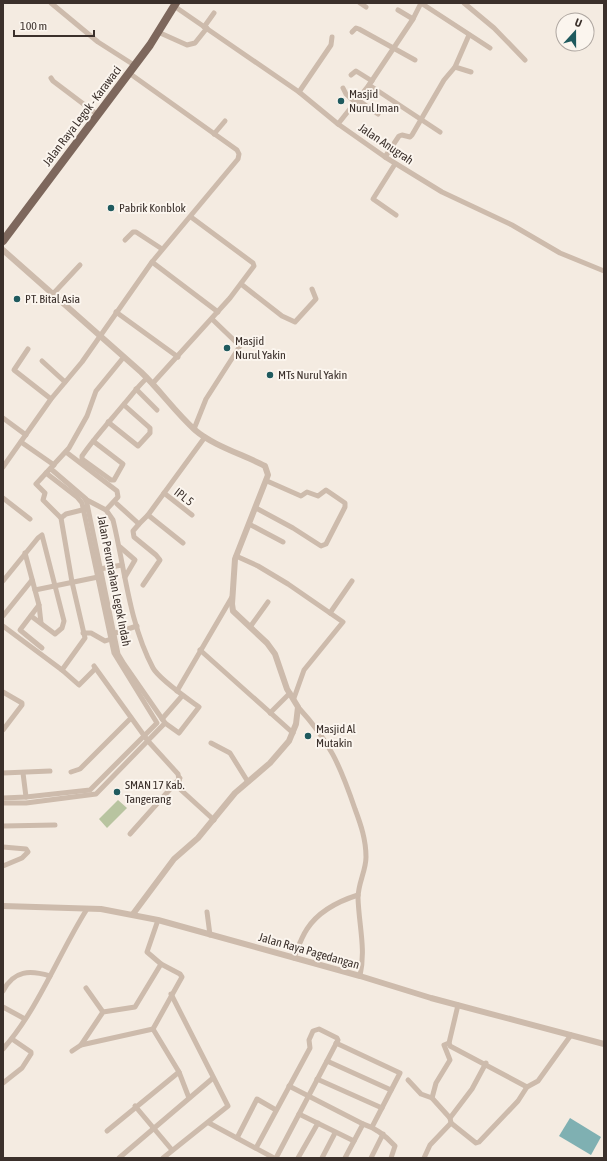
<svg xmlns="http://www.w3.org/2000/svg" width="607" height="1161" viewBox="0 0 607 1161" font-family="'Asap Condensed',sans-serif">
	<rect width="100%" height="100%" fill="#f4ebe1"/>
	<path fill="#b8c4a0" d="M118,800l9,8 -20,20 -8,-9z"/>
	<path fill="#7fb0b2" d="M570,1118l31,19 -10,18 -32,-19z"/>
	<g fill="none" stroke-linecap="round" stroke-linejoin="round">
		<g stroke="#cdbbac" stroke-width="5">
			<path d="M51,3l47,39 36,23"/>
			<path d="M360,3l6,4"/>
			<path d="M421,3l69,45"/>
			<path d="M464,3l30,25 31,32"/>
			<path d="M174,6l125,86 39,32 47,33 57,35 70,33 48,28 44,18"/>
			<path d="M398,10l15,9"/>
			<path d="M204,27l10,-14"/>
			<path d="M158,32l29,13 8,-2 12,-15"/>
			<path d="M352,32l4,-4 3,1 56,31"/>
			<path d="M455,67l14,-32"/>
			<path d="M351,75l5,-4 16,10"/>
			<path d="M51,78l2,3 45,34"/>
			<path d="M369,85l71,47"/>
			<path d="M343,88l3,6 10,9"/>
			<path d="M299,92l32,-47 1,-8"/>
			<path d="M358,100l20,14"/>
			<path d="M338,124l31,-39 44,-66 8,-16"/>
			<path d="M214,134l11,-13"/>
			<path d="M385,157l14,-21 3,-1 8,2 2,-2 32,-55 11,-13 16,5"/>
			<path d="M395,164l-22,35 23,16"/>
			<path d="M125,240l8,-8h3l26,17"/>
			<path d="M152,262l66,50"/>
			<path d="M241,284l41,32 13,6 21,-23 -4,-10"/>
			<path d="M52,295l28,-30"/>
			<path d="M116,312l62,45"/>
			<path d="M28,349l-14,21 37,29"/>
			<path d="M42,361l23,21"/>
			<path d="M153,383l77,-85 24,-32 -1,-3 -62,-46"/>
			<path d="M136,389l21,21"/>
			<path d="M3,418l23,17"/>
			<path d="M108,422l30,24 12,-13v-5l-26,-23"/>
			<path d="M194,429l12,-30 34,-53 -28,-27"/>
			<path d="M93,441l30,23 -9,16h-3l-29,-21v-3c13,-19 28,-35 42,-52 8,-9 14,-18 23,-26"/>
			<path d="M21,442l33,23"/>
			<path d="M66,452l51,39 1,6 -12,13"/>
			<path d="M3,467l48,-68 31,-37 70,-100 86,-103 1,-5 -2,-4 -108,-77"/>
			<path d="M164,493l28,22"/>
			<path d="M3,498l27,21"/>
			<path d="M85,499l21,11 7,10c12,49 16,103 40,148 6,11 35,31 46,39l-20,26 -14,-10"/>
			<path d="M117,504l22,20 9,-9 35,28"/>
			<path d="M256,508l37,20 28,18 5,-2 19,-37v-4l-19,-13 -8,6 -11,-4 -6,4 -34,-15"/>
			<path d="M148,515l57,-78"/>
			<path d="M61,518l5,-4 20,-5"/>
			<path d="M139,524l-6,7 1,6 22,18 4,5 -17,25"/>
			<path d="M249,524l34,18"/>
			<path d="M120,547l15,13 -10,17"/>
			<path d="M25,553l14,52 2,18"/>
			<path d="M236,556l22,10 30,18 55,38 -39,48 -10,28"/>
			<path d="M100,569l22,-4"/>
			<path d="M3,581l35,-43 4,-3 22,86 -2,7 -7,6 -24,-18"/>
			<path d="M35,590l63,-13"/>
			<path d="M39,605l-19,25 22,18"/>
			<path d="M330,613l22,-32"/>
			<path d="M3,616l29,-36"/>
			<path d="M3,626l59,44 17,15 16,-16"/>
			<path d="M250,627l18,-25"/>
			<path d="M83,633h8l14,8 6,-2"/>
			<path d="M112,634l25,-8"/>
			<path d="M200,650l93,83"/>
			<path d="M94,666l54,75 30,33 3,16 33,30"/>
			<path d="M62,670l23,-32 -13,-56 -11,-64 -18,-18 2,-7 -9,-9 33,-36 18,-32 9,-25 27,-33"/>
			<path d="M177,691l55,-94"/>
			<path d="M3,692l19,11v2l-19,25"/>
			<path d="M298,707c32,35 42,58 57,102 6,16 11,31 11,48 0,14 -8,26 -8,41 1,28 8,51 2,78"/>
			<path d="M270,713l20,-20"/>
			<path d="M162,719l20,-23"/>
			<path d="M211,743l19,10 18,29"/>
			<path d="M71,772l9,-3 51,-51"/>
			<path d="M3,773l47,-2"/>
			<path d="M23,773l3,24"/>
			<path d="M3,798l23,-1 64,-7 67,-67 -43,-70 -32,-150 -5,-6 -31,-24"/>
			<path d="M3,803h23l70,-9 69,-71 -41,-59 -6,-10 -32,-155 -35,-30"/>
			<path d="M3,826l52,-1"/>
			<path d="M130,834l50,-56"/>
			<path d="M3,847l23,2 2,3 -6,6 -19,8"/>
			<path d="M207,912l3,23"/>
			<path d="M294,958c4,-10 7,-20 13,-29 11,-17 32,-28 51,-34"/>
			<path d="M86,988l17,24"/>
			<path d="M3,991c11,-21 27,-21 47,-15"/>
			<path d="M458,1005l-9,38 1,3 77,41"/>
			<path d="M3,1007l22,12"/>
			<path d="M153,1029l26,43 10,26"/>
			<path d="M336,1043l64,30 -28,54"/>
			<path d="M449,1043l-5,2 6,15 -14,23 -4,15 18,20"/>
			<path d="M81,1045l72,-16 29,-52 -2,-3 -19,-10 -14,-12 11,-32"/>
			<path d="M3,1049c36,-41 55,-94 84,-140"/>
			<path d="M72,1051l9,-6 22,-33 32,-5 26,-43"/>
			<path d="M327,1061l64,29"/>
			<path d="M317,1079l65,29"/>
			<path d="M408,1080l13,14 11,4"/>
			<path d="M3,1083l19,-15 9,-14v-2l-19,-13"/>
			<path d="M289,1086l74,38c13,4 23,12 32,22l-4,12"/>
			<path d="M135,1106l37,44"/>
			<path d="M299,1114l55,27"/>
			<path d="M209,1123l65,35"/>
			<path d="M451,1123l25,20 3,-1 39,-41 9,-14 11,-6 33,-46"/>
			<path d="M107,1131l72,-59"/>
			<path d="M237,1138l20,-39 19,11"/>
			<path d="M256,1148l54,-100 -1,-8 4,-9 6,-2 18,9 1,2 -62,118"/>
			<path d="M119,1158l94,-80"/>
			<path d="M163,1158l65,-52 -57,-112"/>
			<path d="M298,1158l20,-35"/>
			<path d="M322,1158l13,-25"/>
			<path d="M345,1158l18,-34"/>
			<path d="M371,1158l12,-24"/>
			<path d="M424,1158l6,-13 21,-22 -1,-5 22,-29 14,-26"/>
		</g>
		<g stroke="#cdbbac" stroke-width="6">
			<path d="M3,250l138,122c19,18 34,40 54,58 17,15 49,25 70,36l3,9 -33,84 -3,45 1,7 34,32 8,11 12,35 11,18 -2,17 -7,17 -19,22 -35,30 -37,45 -24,21 -41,55"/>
			<path d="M3,906l98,3 57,11 202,56 71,22 173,46"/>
		</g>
		<path stroke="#7d675c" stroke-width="8" d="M3,241l147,-196 26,-42"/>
	</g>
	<g fill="#1f5a5e" stroke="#fbf5ee" stroke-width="1.5">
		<circle cx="341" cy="101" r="4"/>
		<circle cx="111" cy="208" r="4"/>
		<circle cx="17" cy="299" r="4"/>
		<circle cx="227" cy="348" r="4"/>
		<circle cx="270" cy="375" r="4"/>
		<circle cx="308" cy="736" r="4"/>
		<circle cx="117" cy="792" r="4"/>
	</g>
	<g text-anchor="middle" stroke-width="4" stroke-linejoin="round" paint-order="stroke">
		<g font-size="12" fill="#3b302b" stroke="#fbf5ee" text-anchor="start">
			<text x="349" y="98">Masjid<tspan x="349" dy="14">Nurul Iman</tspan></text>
			<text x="119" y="212">Pabrik Konblok</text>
			<text x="25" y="303">PT. Bital Asia</text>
			<text x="235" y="345">Masjid<tspan x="235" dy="14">Nurul Yakin</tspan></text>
			<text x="278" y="379">MTs Nurul Yakin</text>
			<text x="316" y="733">Masjid Al<tspan x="316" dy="14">Mutakin</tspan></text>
			<text x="125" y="789">SMAN 17 Kab.<tspan x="125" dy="14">Tangerang</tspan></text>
		</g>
		<g font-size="12" fill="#3b302b" stroke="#fbf5ee">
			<text transform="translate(82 116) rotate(-53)" y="4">Jalan Raya Legok - Karawaci</text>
			<text transform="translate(386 144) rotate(34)" y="4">Jalan Anugrah</text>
			<text transform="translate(184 497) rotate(38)" y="4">IPL 5</text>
			<text transform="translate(114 581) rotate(79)" y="4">Jalan Perumahan Legok Indah</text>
			<text transform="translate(309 951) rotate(16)" y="4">Jalan Raya Pagedangan</text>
		</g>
	</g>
	<rect width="607" height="1161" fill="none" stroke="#3b302b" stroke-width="8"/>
	<g transform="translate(575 32) rotate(21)"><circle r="19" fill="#fbf5ee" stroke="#aea6a0"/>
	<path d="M0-3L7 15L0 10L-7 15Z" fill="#1f5a5e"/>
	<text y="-6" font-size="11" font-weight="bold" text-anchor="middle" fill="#3b302b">U</text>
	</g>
	<path d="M14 30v6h80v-6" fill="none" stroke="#3b302b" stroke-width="2"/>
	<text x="20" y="30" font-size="12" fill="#3b302b" stroke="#fbf5ee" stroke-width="3" paint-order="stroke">100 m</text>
</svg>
